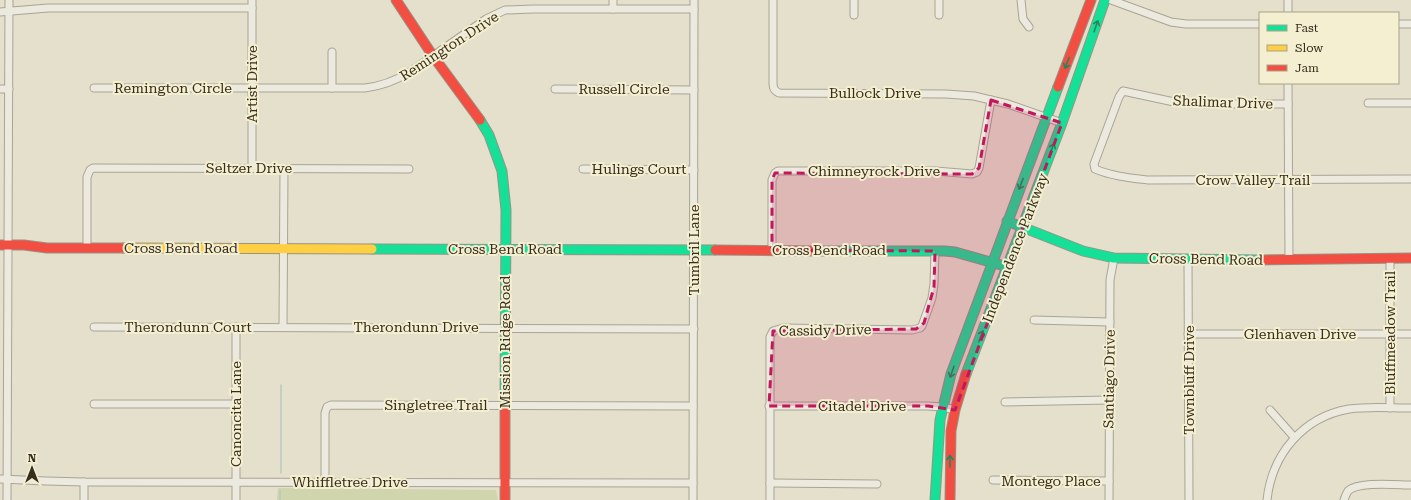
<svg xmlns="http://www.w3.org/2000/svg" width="1411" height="500" viewBox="0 0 1411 500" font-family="'Roboto Serif',serif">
	<rect width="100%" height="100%" fill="#e4e0cc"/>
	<path fill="#d0d5ae" d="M278,488l218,2 2,10h-221z"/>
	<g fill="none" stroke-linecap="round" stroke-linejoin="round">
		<g stroke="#b7cac0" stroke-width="1.5">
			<path d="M281,473v-88"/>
			<path d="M280,500v-10"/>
		</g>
		<defs>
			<g id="street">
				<path d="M252,0v168"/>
				<path d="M613,0v9"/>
				<path d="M773,0v81c0,6 0,9 6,12l167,1 28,2 34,8 54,19"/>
				<path d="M1021,0l2,19 6,8"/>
				<path d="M1111,0l60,22 15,2h74"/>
				<path d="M1288,0v13"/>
				<path d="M0,12l48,-4h204"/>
				<path d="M854,15v-15"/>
				<path d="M939,15v-15"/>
				<path d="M1398,24h13"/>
				<path d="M1288,83l1,177"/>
				<path d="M94,88h271c17,-2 30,-7 45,-16l76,-53 19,-9 28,-1h161"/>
				<path d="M332,88v-36"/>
				<path d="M0,89h9"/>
				<path d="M555,89l139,1"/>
				<path d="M1368,103h43"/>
				<path d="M1288,104h-80l-34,-2 -51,-11 -4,6 -25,67 1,5c16,7 36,9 53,11l263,-1"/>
				<path d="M583,169l111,1"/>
				<path d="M87,248v-71l3,-7 3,-2 316,1"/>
				<path d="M772,250v-70l3,-7 3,-2h158l36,3 5,-2 2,-4 12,-68"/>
				<path d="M1188,260l1,240"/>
				<path d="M1034,320l76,2"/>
				<path d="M94,327l600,2"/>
				<path d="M236,327v173"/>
				<path d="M283,327l1,-158"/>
				<path d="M1188,334h223"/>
				<path d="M1005,402l104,-2"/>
				<path d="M94,404h142"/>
				<path d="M769,406h159l14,1 13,3"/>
				<path d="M1390,408v-150"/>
				<path d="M1270,410l24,27"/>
				<path d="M0,479l46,2 38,1 609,1"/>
				<path d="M993,480l116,1"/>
				<path d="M325,482v-69l2,-6 4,-2 362,1"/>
				<path d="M770,483l107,1"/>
				<path d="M7,500l2,-500"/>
				<path d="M84,500v-18"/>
				<path d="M693,500l1,-500"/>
				<path d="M770,500v-163l3,-6 10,-3 129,2 8,-2 2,-2 10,-28 2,-14 1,-33"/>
				<path d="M1109,500l1,-220 4,-22"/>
				<path d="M1267,500c5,-46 36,-83 82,-91 20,-3 42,-1 62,-1"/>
				<path d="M1344,500c1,-3 2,-6 4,-9 10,-10 49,-6 63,-6"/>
			</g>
			<g id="fast">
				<path d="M480,120l9,15 13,36 4,39 -1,197"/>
				<path d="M1007,221l76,30 31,7 145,2"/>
				<path d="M372,249l343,1"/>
				<path d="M815,251h130l10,1 53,15"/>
				<path d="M966,374l96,-251 43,-123"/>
				<path d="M935,500l5,-80 11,-46 107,-287"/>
			</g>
			<path id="slow" d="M123,248l249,1"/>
			<g id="jam">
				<path d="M396,0l37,56 47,64"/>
				<path d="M1058,87l33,-87"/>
				<path d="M0,245h24l23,3h76"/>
				<path d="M715,250l100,1"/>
				<path d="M1259,260l152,-2"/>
				<path d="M505,407v93"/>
				<path d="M950,500l1,-69 4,-21 11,-36"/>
			</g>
		</defs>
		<use href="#street" stroke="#a9a495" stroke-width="9"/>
		<use href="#fast" stroke="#989385" stroke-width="11"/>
		<use href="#slow" stroke="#989385" stroke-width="11"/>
		<use href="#jam" stroke="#989385" stroke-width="11"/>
		<use href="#street" stroke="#ece9de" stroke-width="7"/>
		<use href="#fast" stroke="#16e098" stroke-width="9"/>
		<use href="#slow" stroke="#ffcf43" stroke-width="9"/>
		<use href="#jam" stroke="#f24e42" stroke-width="9"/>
	</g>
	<defs><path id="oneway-shaft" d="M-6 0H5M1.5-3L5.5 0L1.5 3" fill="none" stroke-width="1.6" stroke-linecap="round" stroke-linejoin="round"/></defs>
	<g stroke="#26865a">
		<use href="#oneway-shaft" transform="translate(1096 26) rotate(-71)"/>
		<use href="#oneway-shaft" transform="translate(1067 63) rotate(111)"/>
		<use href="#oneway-shaft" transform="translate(1052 149) rotate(-69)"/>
		<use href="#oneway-shaft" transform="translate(1021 184) rotate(111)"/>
		<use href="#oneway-shaft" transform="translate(981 336) rotate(-69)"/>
		<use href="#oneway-shaft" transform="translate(952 372) rotate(109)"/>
		<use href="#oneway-shaft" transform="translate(950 461) rotate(-90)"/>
	</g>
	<path fill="#c2185b" fill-opacity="0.2" stroke="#c2185b" stroke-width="3" stroke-dasharray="8 5" stroke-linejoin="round" d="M991,100l71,23 -107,287 -27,-4h-159l4,-75 143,-2 8,-6 10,-36 1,-36 -163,-1v-70l3,-7 197,1 7,-6z"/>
	<g text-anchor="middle" stroke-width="4" stroke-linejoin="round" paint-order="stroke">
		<g font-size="14" fill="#372d1d" stroke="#f5efd1">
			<text transform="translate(449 46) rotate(-33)" y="5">Remington Drive</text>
			<text transform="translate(252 84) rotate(-90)" y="5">Artist Drive</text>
			<text x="173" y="93">Remington Circle</text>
			<text x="624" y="94">Russell Circle</text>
			<text x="875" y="98">Bullock Drive</text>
			<text transform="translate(1223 102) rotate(2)" y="5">Shalimar Drive</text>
			<text x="249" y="173">Seltzer Drive</text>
			<text x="639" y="174">Hulings Court</text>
			<text x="874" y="176">Chimneyrock Drive</text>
			<text x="1253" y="185">Crow Valley Trail</text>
			<text x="181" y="253">Cross Bend Road</text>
			<text transform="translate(1015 248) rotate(-69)" y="5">Independence Parkway</text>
			<text x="505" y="254">Cross Bend Road</text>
			<text transform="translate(694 250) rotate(-90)" y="5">Tumbril Lane</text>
			<text x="829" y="255">Cross Bend Road</text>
			<text transform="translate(1206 259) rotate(1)" y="5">Cross Bend Road</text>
			<text x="188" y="332">Therondunn Court</text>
			<text x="416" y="332">Therondunn Drive</text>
			<text transform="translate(825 330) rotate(-1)" y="5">Cassidy Drive</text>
			<text transform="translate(1390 333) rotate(-90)" y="5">Bluffmeadow Trail</text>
			<text x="1300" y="339">Glenhaven Drive</text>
			<text transform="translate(505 342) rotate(-90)" y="5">Mission Ridge Road</text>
			<text transform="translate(1109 379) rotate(-89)" y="5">Santiago Drive</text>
			<text transform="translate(1189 380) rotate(-90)" y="5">Townbluff Drive</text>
			<text x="436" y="410">Singletree Trail</text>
			<text x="862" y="411">Citadel Drive</text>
			<text transform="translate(236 414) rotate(-90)" y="5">Canoncita Lane</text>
			<text x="1051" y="486">Montego Place</text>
			<text x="350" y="487">Whiffletree Drive</text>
		</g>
	</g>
	<rect x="1259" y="12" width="140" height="72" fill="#f5efd1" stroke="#a9a189"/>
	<rect x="1267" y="25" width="20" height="6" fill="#16e098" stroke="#a9a189"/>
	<text x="1295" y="32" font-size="12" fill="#372d1d">Fast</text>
	<rect x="1267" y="45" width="20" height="6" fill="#ffcf43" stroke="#a9a189"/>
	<text x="1295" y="52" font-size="12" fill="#372d1d">Slow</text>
	<rect x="1267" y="65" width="20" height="6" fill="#f24e42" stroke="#a9a189"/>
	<text x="1295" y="72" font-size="12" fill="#372d1d">Jam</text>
	<g transform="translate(32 468)" stroke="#f5efd1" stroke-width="3" paint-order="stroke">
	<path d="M0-3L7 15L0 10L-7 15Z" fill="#372d1d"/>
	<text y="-6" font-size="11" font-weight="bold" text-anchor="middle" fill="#372d1d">N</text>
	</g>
</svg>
